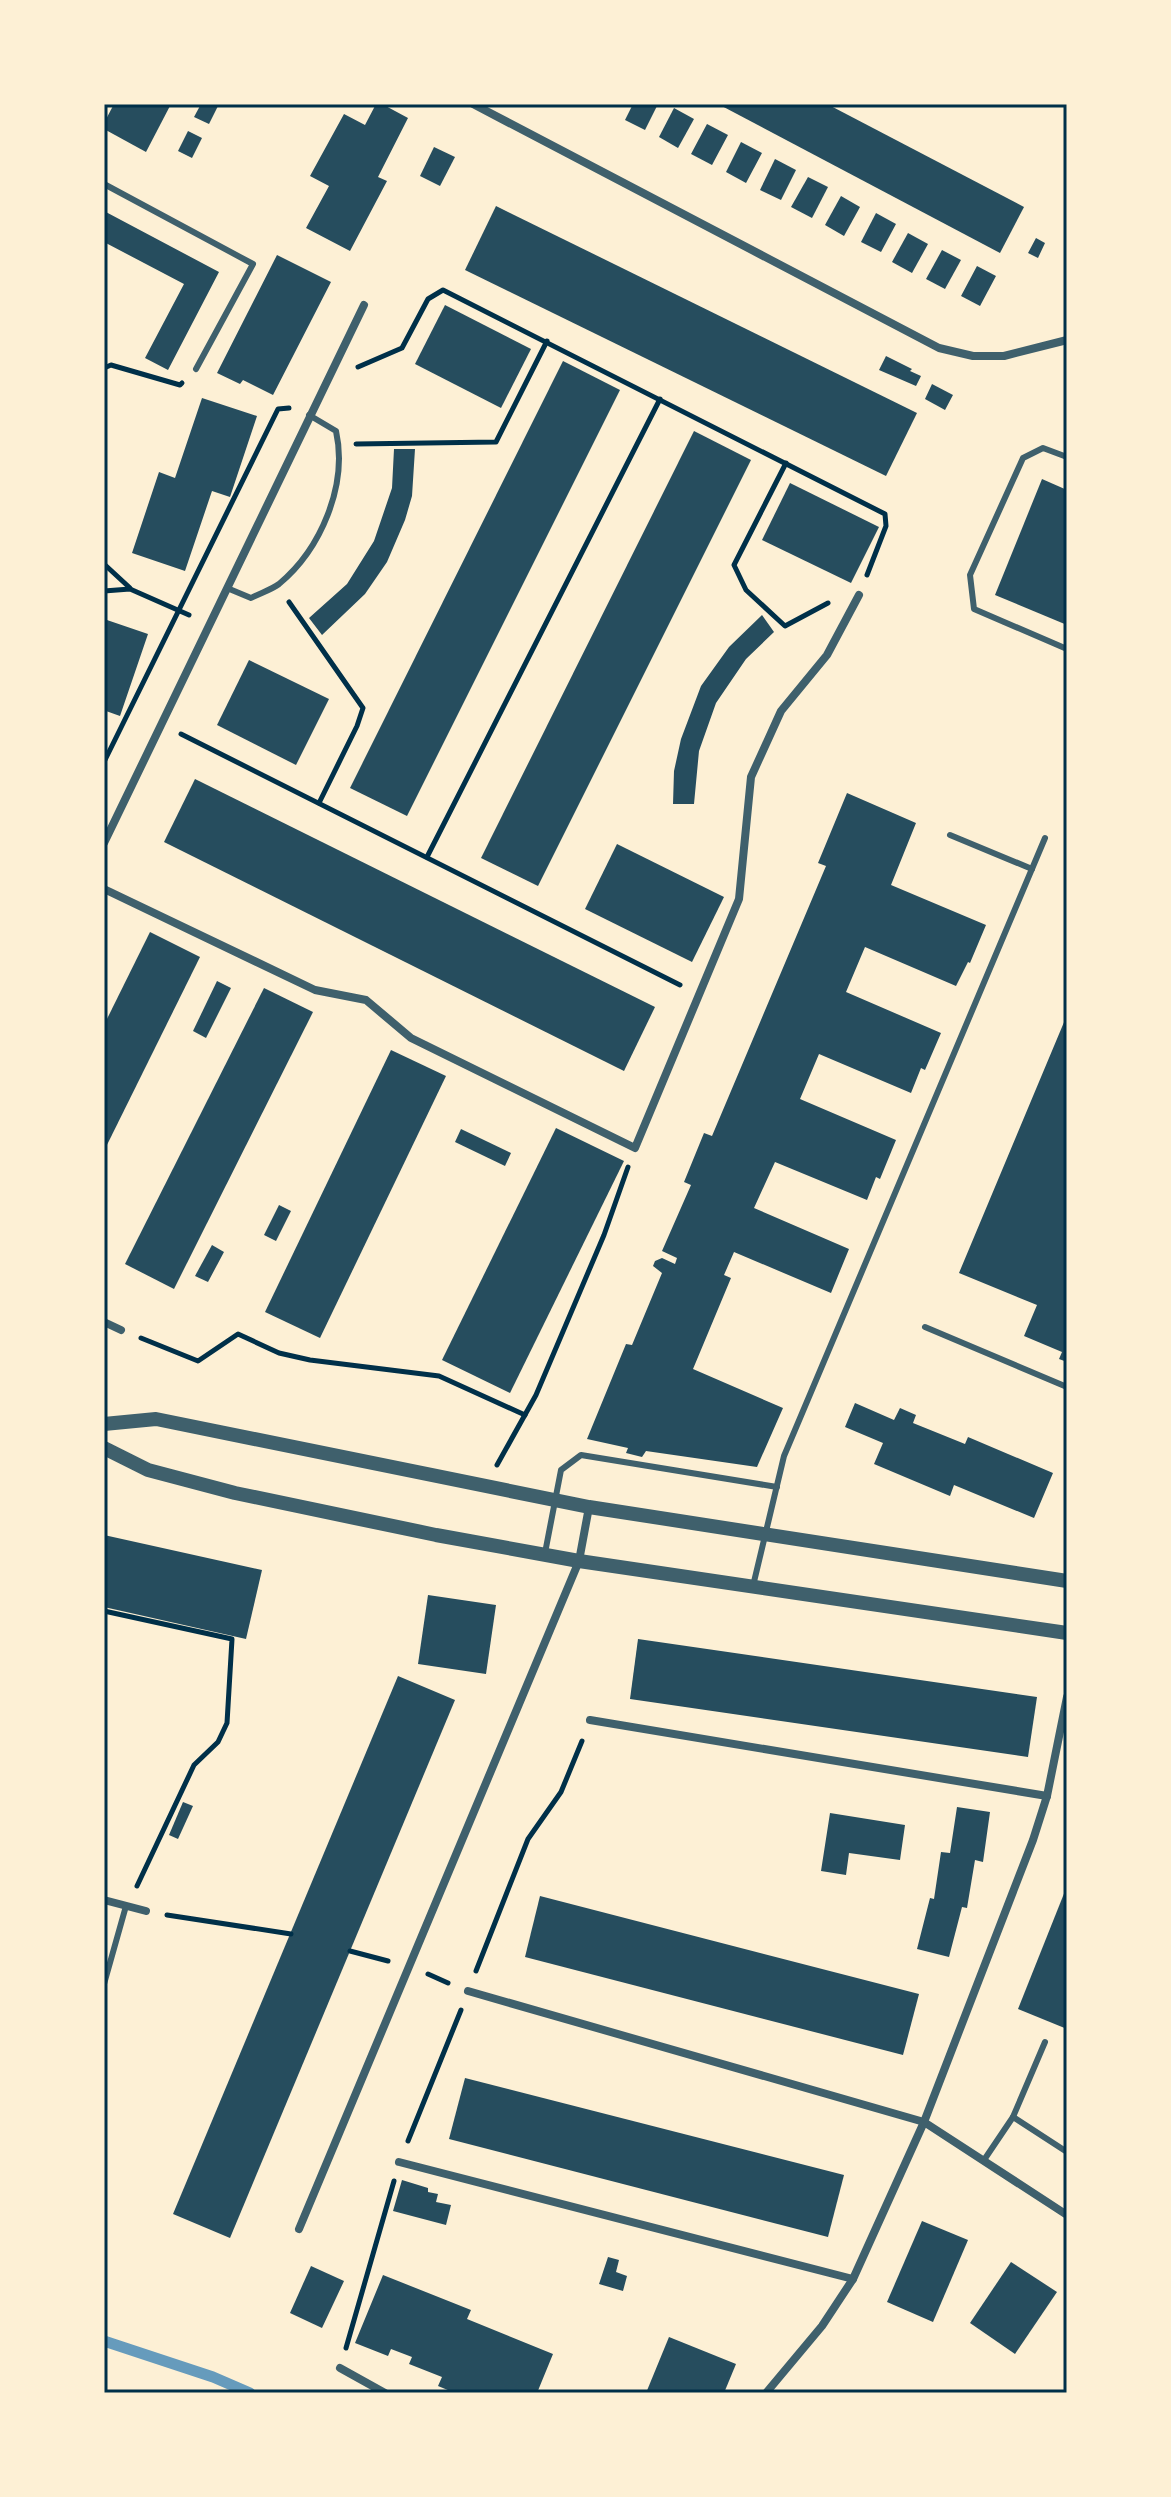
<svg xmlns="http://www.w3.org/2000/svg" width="1171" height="2497" viewBox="0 0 1171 2497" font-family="Figtree,sans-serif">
	<rect width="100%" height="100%" fill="#fdf0d5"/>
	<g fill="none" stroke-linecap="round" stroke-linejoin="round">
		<path stroke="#669bbc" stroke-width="11" d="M104,2341l109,36 37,16"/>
	</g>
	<g fill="#264d5e">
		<path d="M114,104h57l-25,48 -42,-23v-6z"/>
		<path d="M201,104h18l-10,20 -15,-7z"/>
		<path d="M376,104h6l26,14 -30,59 9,4 -37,70 -44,-23 23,-42 -19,-10 34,-62 21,11z"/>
		<path d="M633,104h25l-13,26 -20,-10z"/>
		<path d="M718,104h109l197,103 -24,46z"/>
		<path d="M674,108l20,11 -16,29 -19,-11z"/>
		<path d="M707,124l21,11 -16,30 -21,-11z"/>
		<path d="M188,131l14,7 -10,20 -14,-7z"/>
		<path d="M741,142l21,11 -16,30 -20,-11z"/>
		<path d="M434,147l21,10 -15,29 -20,-10z"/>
		<path d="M775,159l21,11 -15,30 -21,-10z"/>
		<path d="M808,177l20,10 -16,31 -21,-11z"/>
		<path d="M841,196l19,11 -16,29 -19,-11z"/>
		<path d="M496,206l421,207 -31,63 -421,-206z"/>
		<path d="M104,211l115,61 -51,98 -23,-12 39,-74 -80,-42z"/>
		<path d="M876,213l20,11 -15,28 -20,-10z"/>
		<path d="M908,233l20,11 -16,29 -20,-11z"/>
		<path d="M1036,238l9,5 -7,15 -10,-5z"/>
		<path d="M942,250l19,10 -16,29 -19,-10z"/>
		<path d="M277,255l54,27 -58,113 -30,-15 -3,4 -23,-11z"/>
		<path d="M977,266l19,10 -16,30 -19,-10z"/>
		<path d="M445,305l86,44 -30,59 -86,-44z"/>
		<path d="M886,356l26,13 -2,2 11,5 -5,10 -37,-16z"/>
		<path d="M563,361l57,29 -213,426 -57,-28z"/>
		<path d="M932,384l21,11 -8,15 -20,-11z"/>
		<path d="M202,398l55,18 -27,81 -18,-6 -27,80 -53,-18 27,-81 16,6z"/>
		<path d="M694,431l57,29 -213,426 -57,-28z"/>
		<path d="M394,449h21l-3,47 -7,24 -18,42 -22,32 -43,41 -13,-17 38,-34 27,-43 18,-53z"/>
		<path d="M1042,479l25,11v135l-72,-30z"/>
		<path d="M790,483l89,44 -28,56 -89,-43z"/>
		<path d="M762,615l12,17 -28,27 -30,44 -17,48 -5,53h-21l1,-33 7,-32 20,-53 28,-39z"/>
		<path d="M104,619l44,15 -28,82 -14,-5 -2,5z"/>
		<path d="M249,660l80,39 -33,66 -79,-40z"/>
		<path d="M195,779l460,228 -31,64 -460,-229z"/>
		<path d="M847,793l69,30 -25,62 95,40 -16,38 -2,-1 -12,24 -91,-39 -19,45 95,41 -16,37 -4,-2 -10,25 -92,-39 -19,45 96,41 -16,39 -4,-2 -9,23 -92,-38 -21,46 95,41 -18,44 -97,-41 -10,23 7,3 -38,91 90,39 -26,59 -111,-16 -4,6 -16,-4 2,-5 -41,-9 39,-95 6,1 30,-72 -9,-7 2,-5 7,-3 13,6 2,-6 -15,-7 29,-66 -7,-3 20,-49 8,3 114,-270 -8,-3z"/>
		<path d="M617,844l107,53 -32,65 -107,-53z"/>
		<path d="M150,932l50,25 -96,194v-126z"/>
		<path d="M217,981l14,7 -25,50 -13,-7z"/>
		<path d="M264,988l49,24 -139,277 -49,-25z"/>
		<path d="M1067,1015v347l-8,-3 3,-7 -38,-16 13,-31 -78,-32z"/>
		<path d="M391,1050l55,26 -126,262 -55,-26z"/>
		<path d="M556,1128l68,33 -114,232 -68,-33z"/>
		<path d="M461,1129l50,24 -6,13 -50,-24z"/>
		<path d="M279,1205l12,6 -15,30 -12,-6z"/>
		<path d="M212,1245l12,7 -16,30 -13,-6z"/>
		<path d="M855,1403l39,17 6,-12 16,7 -3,8 52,21 3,-7 85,36 -19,45 -80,-33 -4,11 -76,-32 9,-21 -38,-16z"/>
		<path d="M104,1535l158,35 -16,69 -142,-32z"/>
		<path d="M428,1595l68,10 -10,69 -68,-10z"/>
		<path d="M638,1639l399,58 -9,60 -398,-58z"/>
		<path d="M398,1676l57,24 -225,538 -57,-24z"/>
		<path d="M183,1802l10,4 -15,33 -9,-4z"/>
		<path d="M957,1807l33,5 -7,50 -8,-2 -8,48 -5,-1 -13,50 -32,-8 13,-51 4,1 7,-47 9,1z"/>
		<path d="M830,1813l75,12 -5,35 -51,-7 -3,22 -25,-4z"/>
		<path d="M1067,1886v143l-49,-20z"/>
		<path d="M540,1896l379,98 -16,61 -378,-98z"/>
		<path d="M465,2078l379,97 -16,62 -379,-98z"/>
		<path d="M402,2180l26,8v4l10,2 -2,8 15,3 -5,20 -53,-14z"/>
		<path d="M922,2221l46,19 -35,82 -46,-20z"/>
		<path d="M608,2257l11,3 -3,12 11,4 -4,15 -24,-7z"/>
		<path d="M1011,2262l46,30 -42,62 -45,-31z"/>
		<path d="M311,2266l33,15 -22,47 -32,-15z"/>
		<path d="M383,2275l88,35 -4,9 86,35 -16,39h-82l-17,-7 4,-9 -33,-13 3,-7 -21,-8 -3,7 -33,-13z"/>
		<path d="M669,2337l67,27 -12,29h-78z"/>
	</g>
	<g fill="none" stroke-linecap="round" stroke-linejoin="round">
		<g stroke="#003049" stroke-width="5">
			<path d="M358,367l44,-19 26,-49 15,-9 442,224 1,12 -19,49"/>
			<path d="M104,368l7,-3 69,20 2,-2"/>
			<path d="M356,444l140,-2 51,-101"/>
			<path d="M786,463l-52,102 12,25 39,36 43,-23"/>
			<path d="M104,564l26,24"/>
			<path d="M104,591l26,-2 59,26"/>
			<path d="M289,602l74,106 -6,18 -38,77"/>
			<path d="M181,734l499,251"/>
			<path d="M104,762l174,-353 11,-1"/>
			<path d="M427,857l233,-458"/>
			<path d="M141,1338l57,23 40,-27 41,19 31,7 129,16 86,39"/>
			<path d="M497,1465l39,-70 68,-160 24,-68"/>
			<path d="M104,1611l128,28 -5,84 -9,19 -24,23 -57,121"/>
			<path d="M167,1915l124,19"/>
			<path d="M350,1951l38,10"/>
			<path d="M476,1971l52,-132 33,-47 21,-51"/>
			<path d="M428,1974l20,9"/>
			<path d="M408,2141l53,-131"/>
			<path d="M346,2348l48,-167"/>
		</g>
		<g stroke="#3f606c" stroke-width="6">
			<path d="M104,184l149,80 -57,105"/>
			<path d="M1067,457l-24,-9 -20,10 -53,117 4,34 93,40"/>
			<path d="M227,588l24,10c9,-5 20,-8 28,-14 42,-35 69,-99 57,-153l-27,-16"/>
			<path d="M950,835l82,34"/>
			<path d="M925,1327l142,60"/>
			<path d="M545,1553l16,-83 20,-15 196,32"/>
			<path d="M753,1586l31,-130 261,-618"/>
			<path d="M104,1984l22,-78"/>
			<path d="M1013,2117l54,35"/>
			<path d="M984,2160l29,-43 32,-75"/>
		</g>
		<g stroke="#3f606c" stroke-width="8">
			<path d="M473,104l466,244 34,8h31l63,-16"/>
			<path d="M104,843l260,-538"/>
			<path d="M104,889l211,101 51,10 45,38 224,110 104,-249 12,-122 30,-66 46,-56 32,-60"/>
			<path d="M104,1322l17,8"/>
			<path d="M590,1720l457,76"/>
			<path d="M104,1900l42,11"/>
			<path d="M468,1991l456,131 143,93"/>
			<path d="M399,2162l454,117"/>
			<path d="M299,2229l280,-668 10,-54"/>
			<path d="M340,2368l45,25"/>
			<path d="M766,2393l56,-67 31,-47 71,-157 109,-282 14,-44 20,-99"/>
		</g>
		<g stroke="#3f606c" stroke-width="14">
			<path d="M104,1424l52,-5 433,88 478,74"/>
			<path d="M104,1448l44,22 87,23 201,42 143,26 488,72"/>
		</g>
	</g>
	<rect width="1171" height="2497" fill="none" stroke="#fdf0d5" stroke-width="212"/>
	<rect x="106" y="106" width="959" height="2285" fill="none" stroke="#003049" stroke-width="3"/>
</svg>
